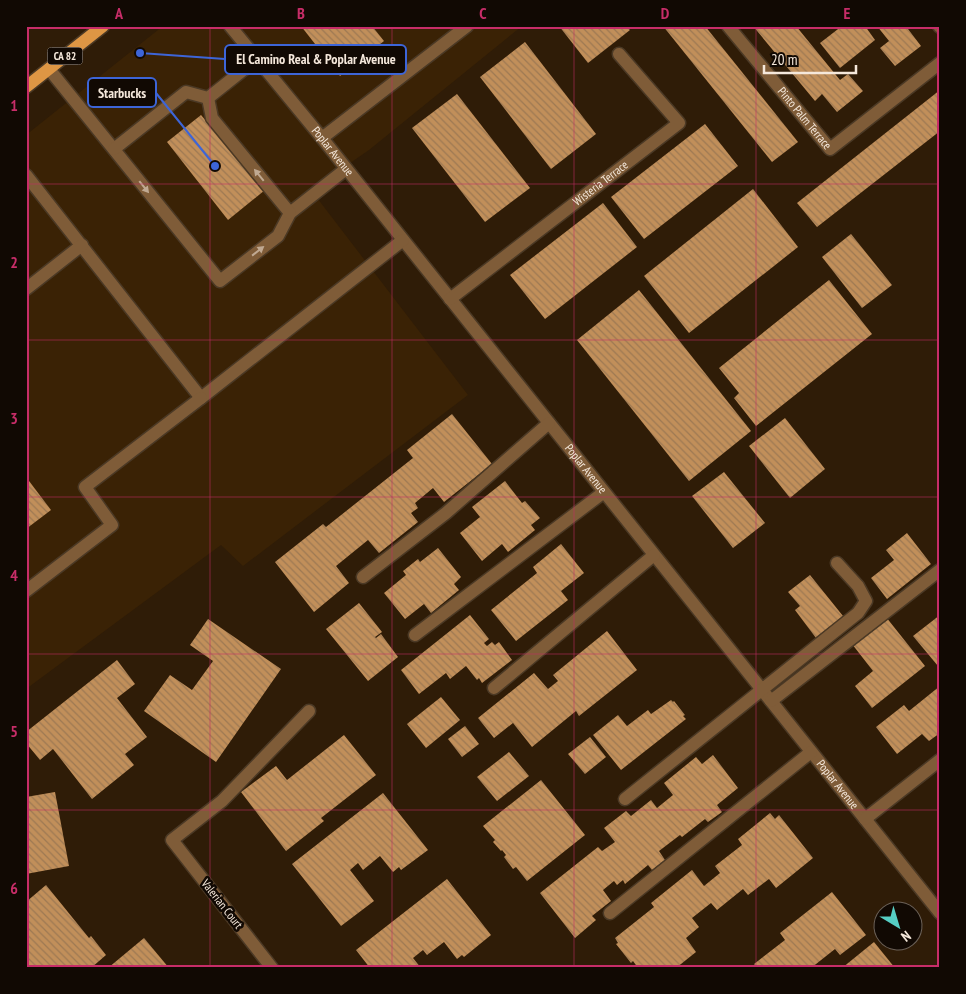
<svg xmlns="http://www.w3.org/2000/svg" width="966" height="994" viewBox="0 0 966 994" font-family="'PT Sans Narrow',sans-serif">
	<defs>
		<pattern id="building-back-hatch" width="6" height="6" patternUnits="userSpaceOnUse" patternTransform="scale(1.25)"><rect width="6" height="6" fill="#c18f5a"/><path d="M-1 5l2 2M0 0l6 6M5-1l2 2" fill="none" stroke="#9d7953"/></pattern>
	</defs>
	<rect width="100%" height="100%" fill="#2f1c07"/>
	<path fill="#3a2205" d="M163,26h359l-153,124 -58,40 157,205 -225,171 -22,-21 -195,144v-554z"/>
	<g fill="url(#building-back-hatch)">
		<path d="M301,26h71l12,15 -44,35z"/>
		<path d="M559,26h67l4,4 -42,33z"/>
		<path d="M663,26h42l93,116 -26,20z"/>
		<path d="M753,26h43l44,54 8,-6 15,17 -26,21 -15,-18 -7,7z"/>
		<path d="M842,26h23l10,14 -35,28 -20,-25z"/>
		<path d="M877,26h35l-4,3 13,17 -26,20 -15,-18 9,-7z"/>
		<path d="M525,42l71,92 -45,35 -71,-92z"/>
		<path d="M940,90v41l-123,96 -20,-24z"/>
		<path d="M457,94l73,94 -45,34 -73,-94z"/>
		<path d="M201,115l64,75 -37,30 -61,-78z"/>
		<path d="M705,124l33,42 -94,73 -33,-42z"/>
		<path d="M753,189l45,58 -109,86 -45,-57z"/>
		<path d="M603,203l34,44 -92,72 -35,-44z"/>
		<path d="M851,234l41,51 -30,23 -40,-51z"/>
		<path d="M829,280l43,54 -116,92 -22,-28 5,-5 -20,-25z"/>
		<path d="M639,290l112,141 -62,50 -112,-141z"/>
		<path d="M452,414l40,50 -48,38 -11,-14 -18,15 3,5 -7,5 7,9 -39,31 -11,-13 -32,26 13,17 -35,29 -39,-50 48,-38 3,3 87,-69 -6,-8z"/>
		<path d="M785,418l40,51 -35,29 -41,-52z"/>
		<path d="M724,472l41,51 -32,25 -41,-52z"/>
		<path d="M26,477l25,33 -25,19z"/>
		<path d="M505,481l17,22 3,-2 15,17 -9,7 4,5 -27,22 -6,-8 -20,17 -22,-28 20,-16 -8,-10z"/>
		<path d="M907,533l24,31 -44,35 -16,-21 23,-18 -8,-10z"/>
		<path d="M561,544l23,29 -23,18 7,9 -52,41 -25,-31 46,-37 -4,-6z"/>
		<path d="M438,548l23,29 -7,7 5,6 -28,23 -7,-9 -19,15 -21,-26 22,-18 -3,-4 15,-12 2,3z"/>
		<path d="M810,575l33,41 -27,22 -21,-28 5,-4 -12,-14z"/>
		<path d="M359,603l23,29 -7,5 1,1 5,-4 17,23 -30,24 -42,-52z"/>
		<path d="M470,615l19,24 -5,4 3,3 5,-4 3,3 4,-3 13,18 -30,23 -3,-5 -2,2 -11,-14 -16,13 -4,-6 -27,21 -18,-24z"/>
		<path d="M940,615v49l-2,2 -25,-30z"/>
		<path d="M886,617l39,49 -53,42 -17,-22 18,-15 -21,-27z"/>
		<path d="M208,619l73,50 -65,93 -72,-51 26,-36 22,15 21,-29 -23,-16z"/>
		<path d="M607,631l30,39 -58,46 -3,-5 -44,36 -19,-24 -19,15 -16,-20 56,-45 14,16 10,-8 -5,-6z"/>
		<path d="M117,660l18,24 -18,14 30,39 -22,17 9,11 -42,34 -39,-50 -13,11 -14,-17v-11z"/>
		<path d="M940,686v47l-11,8 -7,-7 -25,20 -21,-27 28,-22 5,6z"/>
		<path d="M441,697l19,23 -34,28 -19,-24z"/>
		<path d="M671,700l2,2 1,-1 11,14 -2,1 3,3 -65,51 -28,-35 25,-20 9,11 21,-16 3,4z"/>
		<path d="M465,726l14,18 -17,13 -14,-18z"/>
		<path d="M344,735l32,40 -55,43 3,3 -38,30 -45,-59 35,-26 11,14z"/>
		<path d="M590,737l16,20 -21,17 -17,-20z"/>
		<path d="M509,752l20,24 -32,25 -20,-24z"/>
		<path d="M713,755l25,33 -21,17 5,7 -14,10 -3,-3 -23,18 -2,-2 -21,16 6,9 -13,10 -4,-5 -23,19 -2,-4 -6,5 -3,-4 -11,9 8,11 -19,15 4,4 -21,18 -35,-45 58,-46 4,4 13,-9 -11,-14 22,-17 5,5 20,-16 6,8 16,-13 -9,-12 32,-26 6,7z"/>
		<path d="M541,780l44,55 -58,46 -11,-14 -3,2 -9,-12 2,-2 -4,-5 -1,1 -8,-9 2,-2 -12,-14z"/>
		<path d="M55,792l14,74 -43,8v-77z"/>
		<path d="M383,793l45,57 -27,20 -2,-3 -6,5 -13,-16 -17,14 -5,-7 -8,7 24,31 -33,25 -49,-62z"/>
		<path d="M770,813l5,6 4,-4 34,43 -37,30 -7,-9 -21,16 -5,-6 -26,21 -6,-7 -19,15 7,9 -13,11 10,14 -20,16h-38l-5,-7 -2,2 -15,-19 2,-1 -3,-5 39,-31 -3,-4 41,-33 12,16 16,-13 -5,-7 27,-21 -4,-6z"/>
		<path d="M447,879l44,56 -27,22 -2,-2 -5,4 -13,-17 -17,13 -4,-5 -10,8 8,10h-51l-14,-18z"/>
		<path d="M46,885l43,53 2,-2 15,19 -15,13h-62l-3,-4v-62z"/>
		<path d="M832,892l34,43 -26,20 -5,-6 -24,19 -3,-2 -2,2h-49l-3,-4 31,-24 -5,-7z"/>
		<path d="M144,938l25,30h-61z"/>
		<path d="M874,942l21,26h-53z"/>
	</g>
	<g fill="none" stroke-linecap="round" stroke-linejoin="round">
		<defs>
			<g id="minor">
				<path id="s1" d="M230,26l92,112 618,775"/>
				<path id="s2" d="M728,26l102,123 110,-86"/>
				<path d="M939,26l1,1"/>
				<path d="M49,69l171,212 58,-45 12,-23 56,-44"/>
				<path d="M208,98l4,20 78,95"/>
				<path d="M322,138l145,-112"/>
				<path d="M114,149l72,-57 22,6 49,-39"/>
				<path d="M26,175l175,223 202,-158"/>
				<path d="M26,289l56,-44"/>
				<path id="s3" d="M450,299l229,-176 -60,-69"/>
				<path d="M363,577l83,-64 103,-90"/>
				<path d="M26,591l86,-66 -27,-38 116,-89"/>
				<path d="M415,635l189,-143"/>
				<path d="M494,688l160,-133"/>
				<path d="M771,701l169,-131"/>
				<path d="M625,799l233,-186 8,-12 -8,-15 -21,-23"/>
				<path d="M865,819l75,-59"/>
				<path d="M610,913l201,-161"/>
				<path d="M272,968l-100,-128 50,-39 87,-90"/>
			</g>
			<path id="major" d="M26,87l77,-61"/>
		</defs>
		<use href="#minor" stroke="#4b3925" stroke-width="15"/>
		<use href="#major" stroke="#4b3925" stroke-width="15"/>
		<use href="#minor" stroke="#7f5c38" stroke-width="12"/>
		<use href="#major" stroke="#de9644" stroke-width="12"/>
	</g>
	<defs><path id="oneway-solid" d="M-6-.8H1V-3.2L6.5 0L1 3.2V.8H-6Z" transform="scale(1.25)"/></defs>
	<g fill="#c0a992">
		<use href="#oneway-solid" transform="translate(259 175) rotate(-129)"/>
		<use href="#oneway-solid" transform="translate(144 187) rotate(51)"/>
		<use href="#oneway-solid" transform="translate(258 251) rotate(-38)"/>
	</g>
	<path fill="none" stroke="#c72d68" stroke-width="1" stroke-opacity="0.55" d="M210,26v942M392,26v942M574,26v942M756,26v942M26,184h914M26,340h914M26,497h914M26,654h914M26,810h914"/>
	<g text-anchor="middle" stroke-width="5" stroke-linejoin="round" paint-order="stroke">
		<rect fill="#110903" stroke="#b1a59a" stroke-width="1" x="47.5" y="47.5" width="35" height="17" rx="4"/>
		<g font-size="11" font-weight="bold" fill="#f5e8db">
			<text x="65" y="60">CA 82</text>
		</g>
		<g font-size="12" fill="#f5e8db" stroke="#110903">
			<text dy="4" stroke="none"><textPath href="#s2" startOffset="120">Pinto Palm Terrace</textPath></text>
			<text dy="4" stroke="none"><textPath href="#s1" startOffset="162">Poplar Avenue</textPath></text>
			<text dy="4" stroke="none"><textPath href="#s3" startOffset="190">Wisteria Terrace</textPath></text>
			<text dy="4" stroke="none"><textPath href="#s1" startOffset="568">Poplar Avenue</textPath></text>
			<text dy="4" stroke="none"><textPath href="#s1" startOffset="972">Poplar Avenue</textPath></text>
			<text transform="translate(222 904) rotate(52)" y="4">Valerian Court</text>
		</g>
	</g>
	<path fill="none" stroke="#3d65d8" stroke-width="2" d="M140 53L225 59M215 166L156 93"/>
	<g fill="#3d65d8" stroke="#110903" stroke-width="2">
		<circle cx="140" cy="53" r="5"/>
		<circle cx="215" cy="166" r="5"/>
	</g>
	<g fill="#110903" stroke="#3d65d8" stroke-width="2">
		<rect x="225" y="45" width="181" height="29" rx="5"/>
		<rect x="88" y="78" width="68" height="29" rx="5"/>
	</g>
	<g font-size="14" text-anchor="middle" font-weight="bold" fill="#f5e8db">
		<text x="316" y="64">El Camino Real &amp; Poplar Avenue</text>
		<text x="122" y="98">Starbucks</text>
	</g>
	<rect width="966" height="994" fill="none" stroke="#110903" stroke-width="55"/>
	<g transform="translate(898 926) rotate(142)"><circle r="24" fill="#110903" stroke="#6c6259"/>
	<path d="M0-4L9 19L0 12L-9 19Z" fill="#56cec4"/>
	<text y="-8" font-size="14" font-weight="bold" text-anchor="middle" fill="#f5e8db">N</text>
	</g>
	<path d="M764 65v8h92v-8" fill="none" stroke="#f5e8db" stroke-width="2.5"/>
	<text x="771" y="65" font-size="15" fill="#f5e8db" stroke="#110903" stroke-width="4" paint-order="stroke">20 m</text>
	<rect x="28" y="28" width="910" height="938" fill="none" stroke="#c72d68" stroke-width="2"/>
	<g font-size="16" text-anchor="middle" font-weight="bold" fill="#c72d68">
		<text x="119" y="19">A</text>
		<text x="301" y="19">B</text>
		<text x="483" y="19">C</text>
		<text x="665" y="19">D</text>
		<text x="847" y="19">E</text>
		<text x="14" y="111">1</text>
		<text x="14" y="268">2</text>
		<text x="14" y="424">3</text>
		<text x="14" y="581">4</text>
		<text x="14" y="737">5</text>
		<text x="14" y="894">6</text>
	</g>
</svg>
